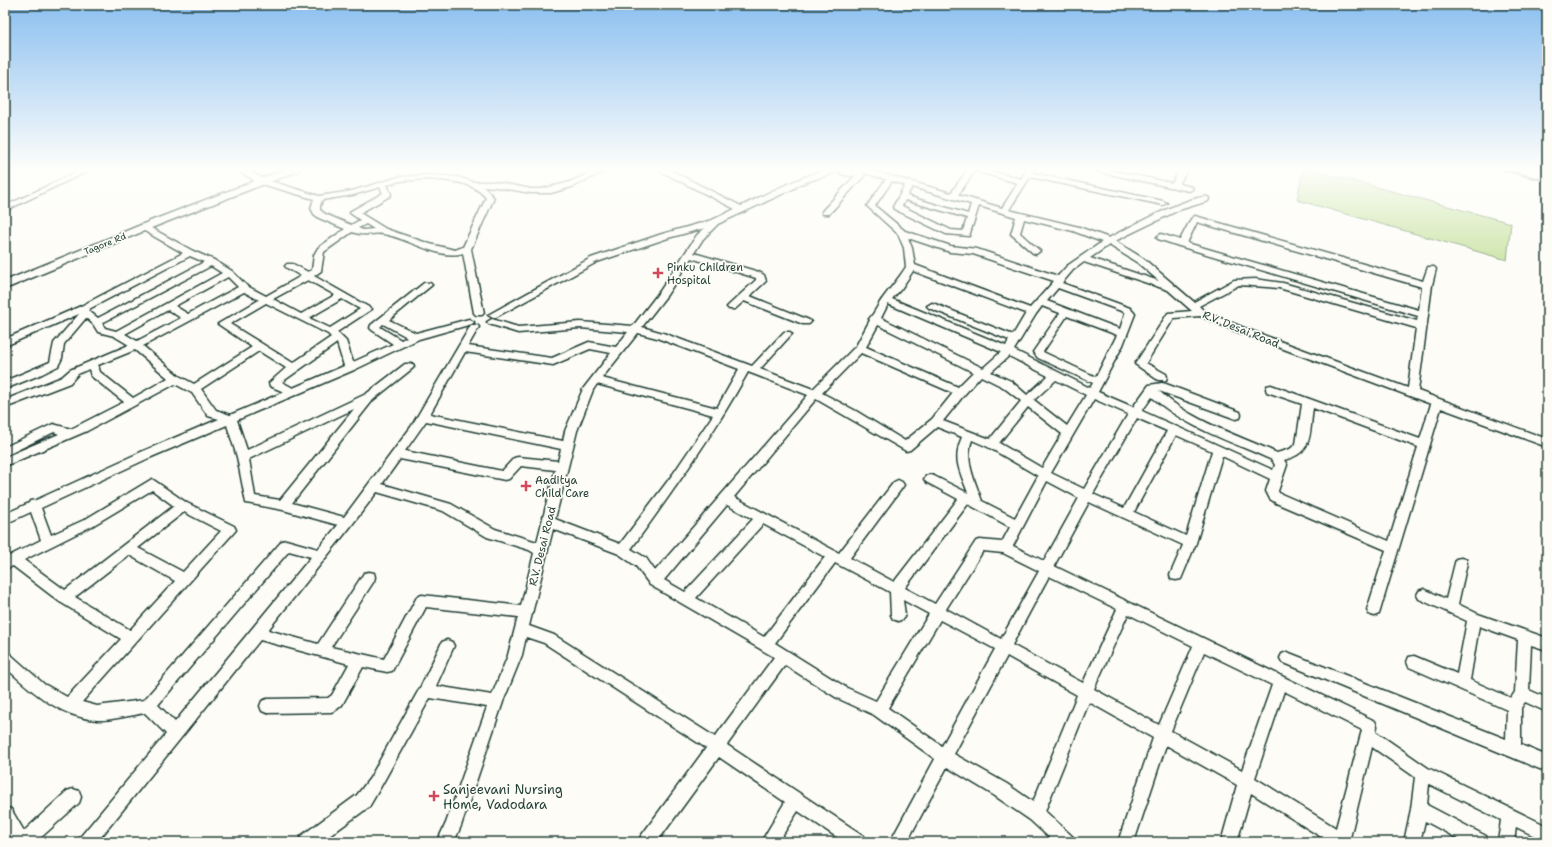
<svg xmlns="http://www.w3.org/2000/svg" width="1552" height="847" viewBox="0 0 1552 847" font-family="'Shantell Sans',sans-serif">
	<rect width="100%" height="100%" fill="#fdfcf7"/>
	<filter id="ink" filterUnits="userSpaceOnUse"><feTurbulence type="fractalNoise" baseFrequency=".025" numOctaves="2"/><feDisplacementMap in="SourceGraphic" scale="8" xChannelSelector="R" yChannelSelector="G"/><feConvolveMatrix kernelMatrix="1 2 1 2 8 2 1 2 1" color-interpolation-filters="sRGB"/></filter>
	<g filter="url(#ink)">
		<path fill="#c1df97" stroke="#708e66" d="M1303,169h6l202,54 -4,37 -210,-60z"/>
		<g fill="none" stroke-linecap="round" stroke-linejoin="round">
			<defs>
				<g id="minor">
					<path d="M83,169h9l-87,42v-5z"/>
					<path d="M236,169h9l19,10 55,17 33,-5 47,-14 28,-2 31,2 15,5h23l35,7h10l26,-6 33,-14h9l-37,18 -21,6h-20l-35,-6 -13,-1 11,12 -23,51 13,64 -2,2h-6l-2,-2 -11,-60c-23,8 -57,-16 -80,-19 -12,-2 -18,3 -31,-2l-28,20 -3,19 -7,5 58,33 -35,23 9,9 7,21 40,-18 -21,-14 -2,-2 1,-3 53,-42h6l2,2 -43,35 27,13 53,-14 5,3 -2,2 -53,15 -65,31 -117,50 10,30 119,-56 39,-30h8l1,2 -1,2 -40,32 -81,103 52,14 67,-90 60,-102h6l2,2 -11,19 84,12 37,-16 27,5 12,-15 -48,-4 -62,5 -29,-9 -2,-2 5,-3 26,8 62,-5 53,4 27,-35 37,-56 8,-7 -37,10 -71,24 -101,55 -3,1 -5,-3 103,-57 71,-24 50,-14 23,-11 -75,-38 -1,-2h9l73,37c20,-9 86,-44 104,-37 2,0 3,2 5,2h3v-2h13l85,24 17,-24h16l37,10 6,-10h8l-2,4 130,28 4,2 -4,2 -133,-28 -21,33 70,17 30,11c17,-9 83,-44 99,-41l1,2 -1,2 -29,9 -64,31 29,18 50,43 40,-22 21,-1 28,4 134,38 1,-5 -239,-70 -21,-7 -1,-2 4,-3 19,6 11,-21 4,-3 228,65 5,-14h6l2,2 -4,16 -14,106 129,48v8l-106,-39 -62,206 -5,2 -5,-2 -2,-4 19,-60 -110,-47 -6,-4 -4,-8 4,-12 -48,-23 -26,87 -15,36 -5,1 -5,-1 -1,-4 13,-30 -94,-43 -35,64 321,155 2,5 -1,6 52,36 119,58v16l-31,-15 -2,15h-16l3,-22 -72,-36 -2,21 59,31 2,6h-24l-39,-21 -5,21h-16l7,-33 4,-32 -43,-30 -23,95h-20l-78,-49 -14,49h-16l16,-57 -71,-40 -32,97h-16l35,-104 -64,-36 -44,109 27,25 2,6h-20l-24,-22 -35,-24 -48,-29 -40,75h-17l45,-83 -61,-44 -37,-17 -52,-33 -58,80 137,91 2,6h-22l-46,-31 -20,31h-17l24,-40 -66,-45 -62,85h-18l2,-6 65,-88 -162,-105 -18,-6 -4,18 -19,47 -42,124 -7,16h-17l9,-19 41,-116 -57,-9 -50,90 -11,19 -48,35h-22l2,-6 56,-41 13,-17 51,-92 21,-44 5,-2 5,2 2,4 -18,40 56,9 16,-40 10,-38 -92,-10 -34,64 -5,1 -24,-5 -21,38 -6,5 -5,2 -64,1 -5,-2 -2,-5 2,-5 5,-2 61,-1 4,-3 17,-31 -89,-24 -163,202h-18l2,-6 85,-102 -21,-21c-13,2 -36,8 -48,7 -37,-3 -66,-29 -92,-53v-15l5,2 34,30 23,13 54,-58 -61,-37 -47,-36 -8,3v-11l36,-18 -10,-28 -26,12v-10l24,-11 1,-2 6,-1 105,-48 78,-33 -11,-3 -16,-23 -17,-9 -88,47 -82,35v-9l54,-23 -5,-2 -49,24v-9l48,-23 18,5 53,-27 -33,-26 -2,-7 -11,5 -8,9 -65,25v-8l57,-23 8,-7 59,-25 -15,-9 -16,-4 -5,-8 -7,-6 -22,26 -2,14 -4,8 -16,8 -37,15v-8l45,-19 4,-19 25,-29 -74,32v-7l76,-33 102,-53 -42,-24 -1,-2 1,-2 3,-1 49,27 21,9 18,11 15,15 19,10 35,-20 -14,-8 -2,-2 2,-2h6l15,8 4,-2 2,-15 4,-7 27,-19 -26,-11 -5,-4 -3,-6 3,-9 -56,-16zM840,171l1,3 9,2 6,-1 -33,35 -1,2 1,2h6l35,-38v-3l22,6 -19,27 31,28 6,14 2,19c-7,11 -15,20 -23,31 -5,6 -8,15 -14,21l1,1 -14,26 -43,43 -53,-20 30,-33 2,-2 -2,-2h-6l-32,34 -89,-33 -21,-6 25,-32 24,-37 65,20v2l-27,25 -2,2 2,2h6l9,-8 59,23h6l2,-2 -2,-2 -59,-24 14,-13 2,-2 -2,-6 -5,-3 -65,-19 9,-14 15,-15 75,-35 7,-5zM975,171l43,12 -16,25 -44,-13zM427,179c21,2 45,1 59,19l-23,49 -8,3 -25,-6 -44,-15 -26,-16 30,-17 1,-2 -4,-9 13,-4zM892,181l13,4 -12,22 1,2 52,25 23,2 10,-30 37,11 -5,17 22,19 3,1 4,-3 -20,-18 4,-14 49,12 29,11 -35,24 -9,10 -81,-27 -26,-3 -46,-15 -30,-25zM380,187l3,6 -32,18 -1,2 10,7 -9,5 -26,-11 -5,-4v-4l2,-6 31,-5zM912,187l59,17 -3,10 -61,-18zM905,200l62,18 -4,13 -12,-1 -49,-24zM1197,222l225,65 -3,23 -232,-67zM366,224l8,5 -11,1 -5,-2zM908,238l42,14 23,2 81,27 -24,27 -115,-43 -3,-17zM1109,245l29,18 21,18 -69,-23zM190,256l14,6 -106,56 -8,-6 -1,-3zM1084,262l84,28 24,21 -24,2 -33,51 23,16h8l1,-3 -1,-3 -20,-11 28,-45 26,-2 38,16 193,72 -11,35 -149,-54 -4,1 -1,3 1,3 35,12 -6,40 -6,5 -13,4c-41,-19 -85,-31 -118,-62l77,28 4,-1 1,-3 -1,-3 -74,-28 -4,-1 -13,2 -16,22 -35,-15 25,-47 12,-31 -5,-6 -68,-25 11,-13zM211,266l11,7 -106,58 -11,-3 -3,-5zM913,271l113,42 -13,22 -78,-31 -3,-1 -5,3 2,2 80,32 -3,6 -114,-47 9,-10zM228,277l10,10 -50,27 -13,-8zM308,280l27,15 -34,19 -28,-15zM1239,285l40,3 137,40 -8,60 -164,-60 -40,-17 -5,-5zM1058,288l66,24 1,2 -5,15 -73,-28zM244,292l15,8 -41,24 34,23 -58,37 -15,-8 -36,-30zM342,299l18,10 -30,19 -21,-10zM266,303l62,31 3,3 -38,26 -63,-39zM888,304l113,48 -18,16 -102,-50zM1042,306l18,7 -27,39 5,6 55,25 -3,5 -76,-38 22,-36zM168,310l13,8 -44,23 -12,-7zM1067,316l50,19 -21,42 -53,-25zM383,324l24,13 -6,3 -21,-13zM878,325l95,47 -15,15 -92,-40zM638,333l19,5 82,31 -22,39 -115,-30zM337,343l7,23 -51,22 -11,-6zM590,349l21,4 -28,36 -18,42 -2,10 -133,-27 35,-62 88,13zM135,350l33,28 -35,20 -33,-26 -2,-7zM259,351l27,17 -17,15 1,3 14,6 -54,23 -14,-5 -15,-21zM861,353l92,40 -21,26 -27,22 -49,-30 -34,-18zM1009,356l39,20 -21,19 -16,-14 -20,-9zM748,372l60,23 -153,176 -9,-13 -15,-9c42,-58 83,-115 117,-177zM981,376l22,11 18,14 -31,38 -47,-18 21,-26zM1056,380l30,15 -19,31 -33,-26zM597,384l116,31 -40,59 -53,70 -65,-25 22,-88 16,-41zM1152,397c34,31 79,44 120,63l3,5 -2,5 -131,-59zM816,399l90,52 4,-1 27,-23 25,10c-10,23 -2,34 6,56l-34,-17 -4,-1 -4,1 -2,3 2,3 32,17 -64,83 -44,-24 52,-70 2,-3 -2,-3 -4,-2 -4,2 -55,71 -105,-56zM1094,399l34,15 -44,75 -33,-16zM1028,407l34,27 -20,34 -43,-25zM1313,408l105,39 -29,94 -110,-48 -1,-2 9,-26 -3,-5c30,-7 25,-26 29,-52zM354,409l-74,91 -25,-4 -6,-37zM1137,418l30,13 -43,77 -31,-14zM426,421l135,28 -3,12 -40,-4 -4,1 -12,13 -97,-20zM227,425l10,32 9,46 37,7 55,15 -20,24 -32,-9 -4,1 -138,159 -47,6 -15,-4 154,-172 -2,-4 -47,-23 -35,-24 -68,41 -33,15 -10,-27 108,-50zM1176,435l36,16 -26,85 -52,-24zM972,440l16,7 50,29 -23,42 -33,-17c-7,-20 -18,-41 -10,-61zM400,459l105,21 4,-1 12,-13 34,4 -18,72 -42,-13 -44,-25 -69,-20zM1047,481l32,17 -35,63 -31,-15zM152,490l22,16 -109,84 -41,-30 68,-34zM377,492l66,19 44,26 42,13 5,3 -13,53 -99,-11 -5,2 -33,62 -53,-12 43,-66 1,-4 -1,-4 -5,-1 -5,1 -46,71 -50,-14 83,-104zM968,504l42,23 -8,15 -22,-2 -4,1 -41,63 -30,-16zM727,505l26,14 -68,73 -21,-12zM184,512l37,19 -38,41 -45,-24zM763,524l62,33 -61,80 -68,-39zM553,529l66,25 17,12 14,19 124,72 -59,80 -161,-102 -25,-9zM289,551l22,6 -136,165 -17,-17zM983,551l20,2 36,18 -38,68 -55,-30zM129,555l46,26 -45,49 -55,-33zM835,563l55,29 1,23 2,4 5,2 5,-2 2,-4 -2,-15 26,14 -53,87 -29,-13 -72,-45zM1049,576l68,33 -34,74 -71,-38zM1128,614l65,32 -34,79 -65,-36zM940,620l55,29 -53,97 -54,-38zM1204,652l68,33 -30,85 -71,-39zM1007,656l70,39 -44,107 -26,-18 -53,-30zM1284,691l78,39 -26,98 -81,-50z"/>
					<path d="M1091,169h13l68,14 8,-14h8l-9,15 13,3 1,2 -4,2 -94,-20z"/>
					<path d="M1461,558l5,1 1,4 -9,41 20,10 69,24v12l-16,-5 -2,45 18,8v14l-22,-10 -4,6v37l26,11v16l-265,-110 -2,-4 2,-4 5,-2 219,87 1,-29 -98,-43 -2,-5 2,-5 5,-1 43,18 10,-53 -48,-22 -2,-4 2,-4 5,-2 22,10 10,-40zM1479,626l39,14 -3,52 -4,6 -41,-18z"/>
					<path d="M73,789l6,2 2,6 -2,6 -43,39h-23l-8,-12v-23l6,2 13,22 43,-40z"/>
				</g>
				<path id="major" d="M286,169h13l-1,2 -137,53 -156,65v-8l148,-61z"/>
			</defs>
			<use href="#minor" stroke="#1f3d34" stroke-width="3"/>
			<use href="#major" stroke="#1f3d34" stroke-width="3"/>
			<use href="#minor" fill="#fdfcf7" fill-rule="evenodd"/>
			<use href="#major" fill="#fdfcf7" fill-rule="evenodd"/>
			<path stroke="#1f3d34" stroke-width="2.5" d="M1500,169l47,12"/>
		</g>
	</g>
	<linearGradient id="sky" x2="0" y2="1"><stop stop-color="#8bbff0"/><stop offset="0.59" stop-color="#fefefb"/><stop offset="1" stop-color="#fefefb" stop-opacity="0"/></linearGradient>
	<rect width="1552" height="287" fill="url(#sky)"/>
	<g fill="#d1495b" stroke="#fdfcf7" stroke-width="1.5">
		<path d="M656 267h4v4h4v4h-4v4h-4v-4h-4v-4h4z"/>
		<path d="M524 480h4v4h4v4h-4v4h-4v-4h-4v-4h4z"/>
		<path d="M432 790h4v4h4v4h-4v4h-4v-4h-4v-4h4z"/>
	</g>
	<g text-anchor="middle" stroke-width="3.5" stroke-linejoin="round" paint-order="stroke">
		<g font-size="9" fill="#1f3d34" stroke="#fdfcf7">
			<text transform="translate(105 244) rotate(-22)" y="3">Tagore Rd</text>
		</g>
		<g font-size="11" fill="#1f3d34" stroke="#fdfcf7" text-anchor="start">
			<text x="667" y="271">Pinku Children<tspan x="667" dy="13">Hospital</tspan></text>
			<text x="535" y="484">Aaditya<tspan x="535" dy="13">Child Care</tspan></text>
		</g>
		<g font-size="11" fill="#1f3d34" stroke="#fdfcf7">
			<text transform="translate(1241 329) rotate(22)" y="4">R.V. Desai Road</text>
			<text transform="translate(542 546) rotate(-76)" y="4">R.V. Desai Road</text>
		</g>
		<g font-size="13" fill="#1f3d34" stroke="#fdfcf7" text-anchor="start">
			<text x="443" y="794">Sanjeevani Nursing<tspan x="443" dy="15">Home, Vadodara</tspan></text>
		</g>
	</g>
	<rect width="1552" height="847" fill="none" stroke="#fdfcf7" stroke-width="20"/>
	<rect x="10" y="10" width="1532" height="827" fill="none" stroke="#1f3d34" stroke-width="1.5" filter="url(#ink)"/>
</svg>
